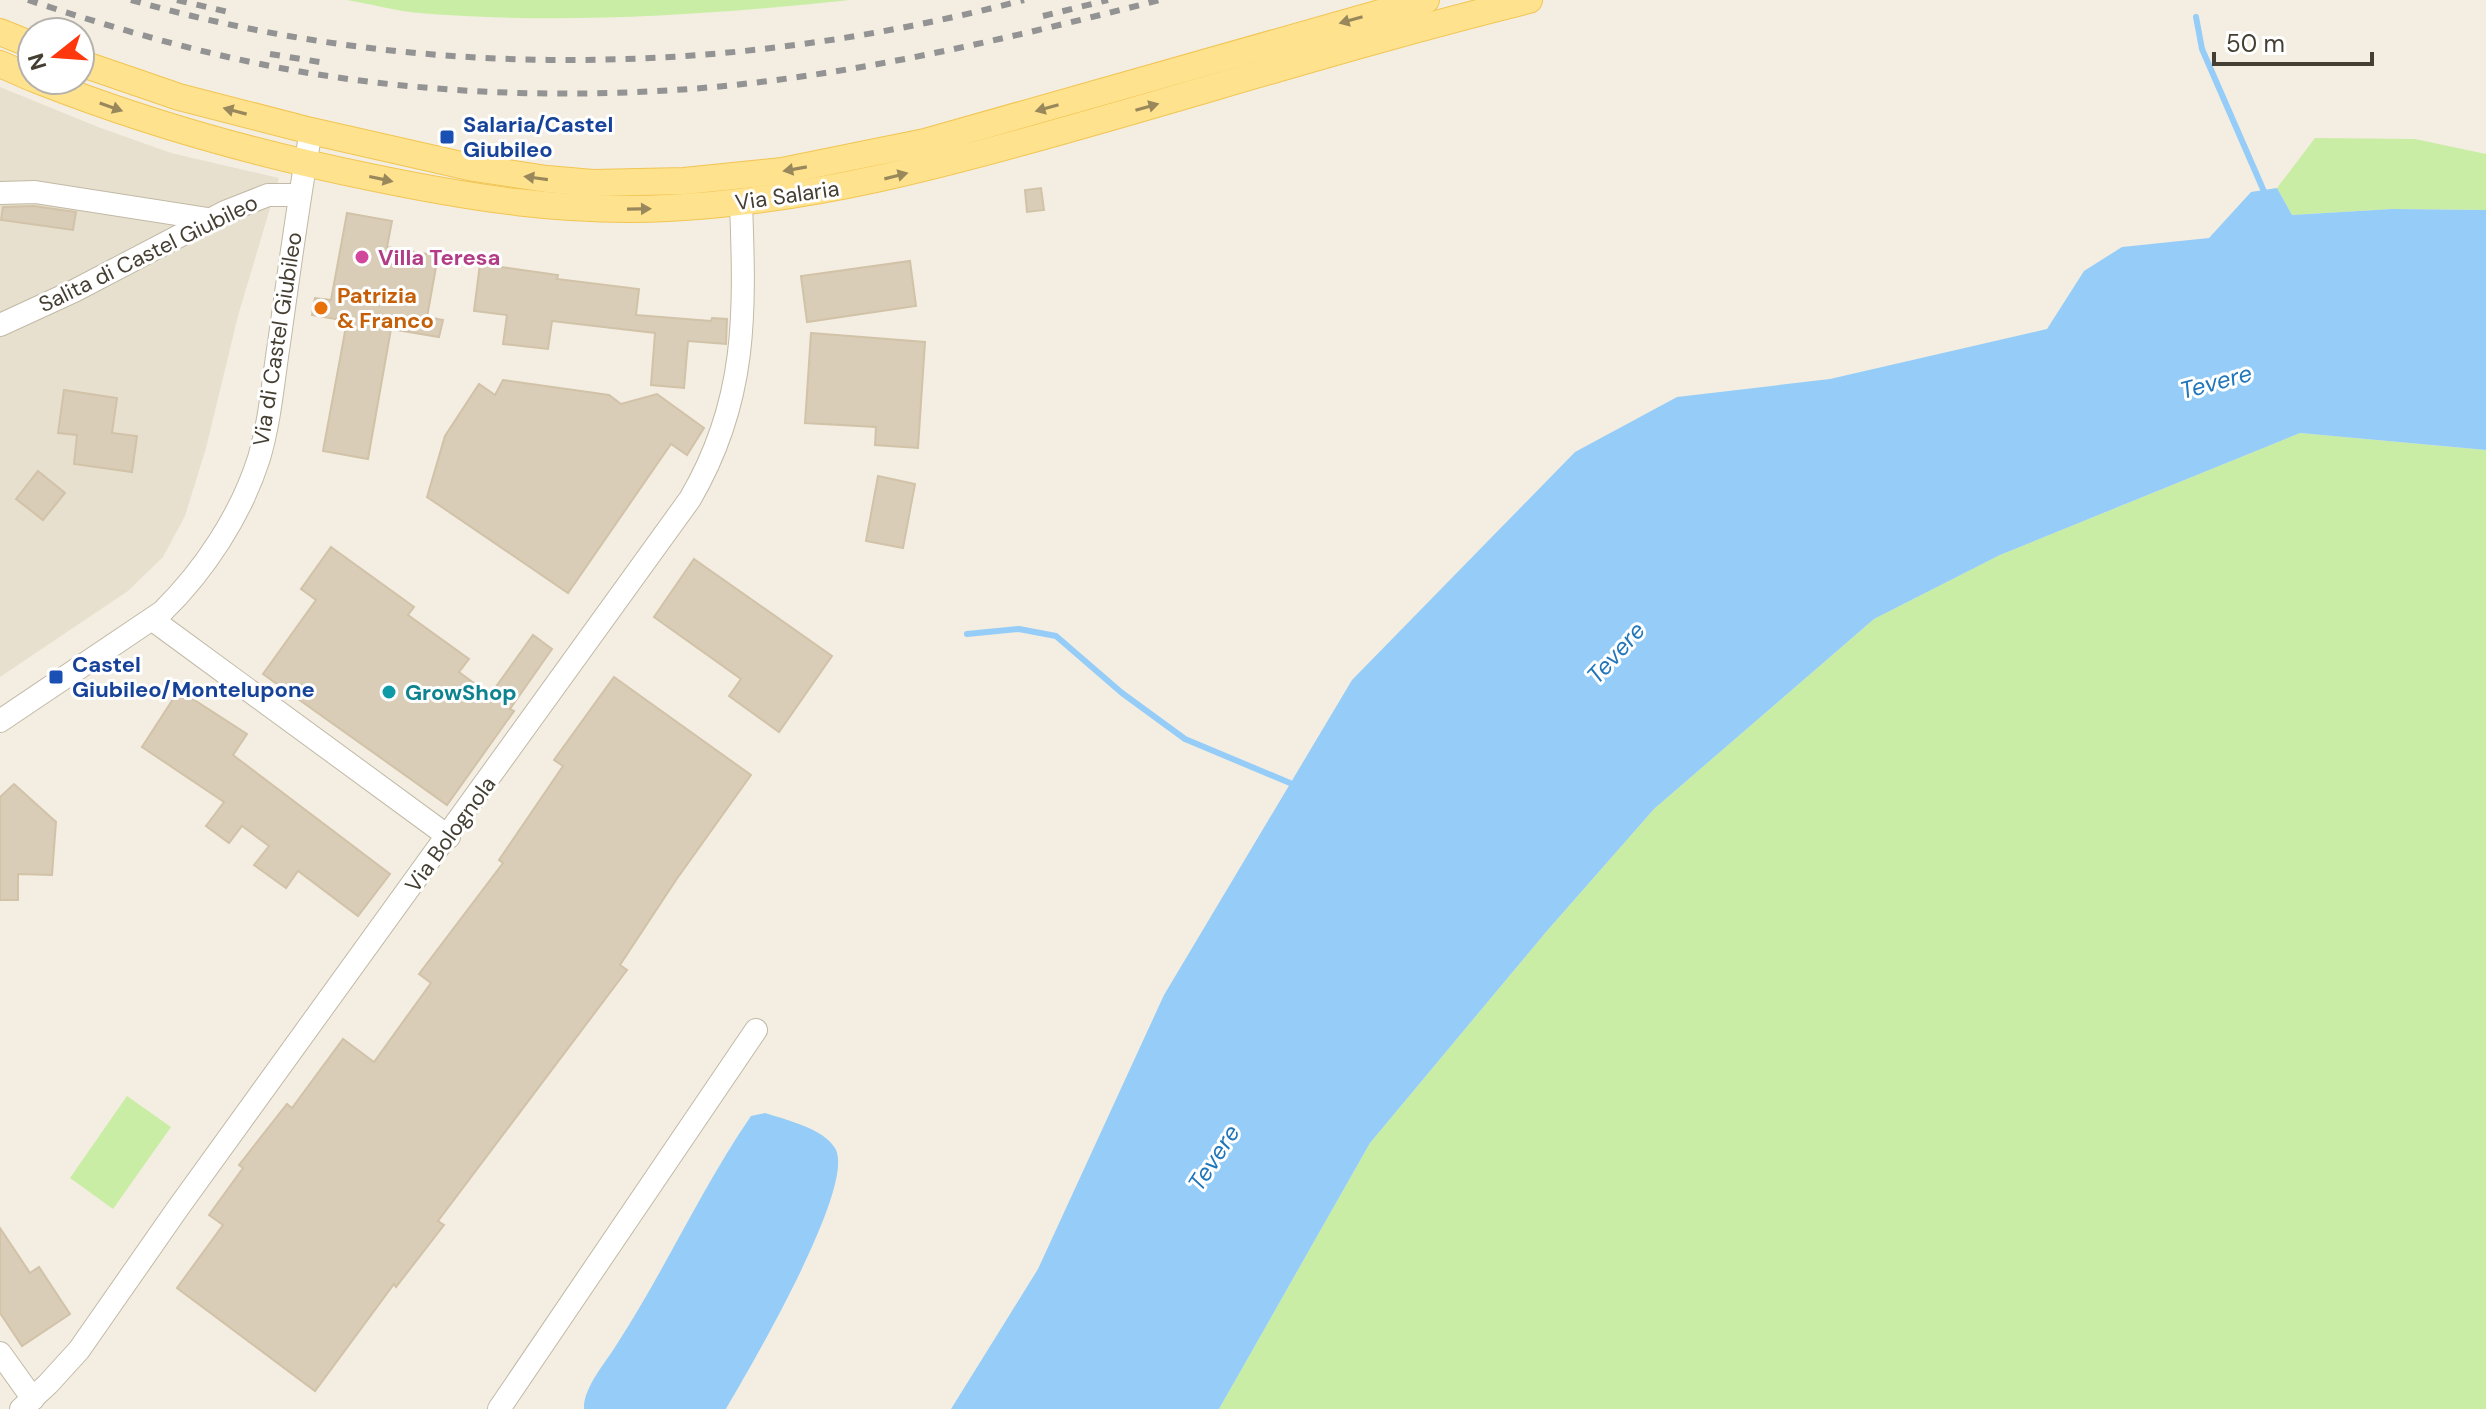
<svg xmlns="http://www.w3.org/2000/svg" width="2486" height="1409" viewBox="0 0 2486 1409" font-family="'DM Sans',sans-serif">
	<rect width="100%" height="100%" fill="#f3eee1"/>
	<path fill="#e8e0cf" d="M0,87l98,40 73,26 108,25 -41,138 -32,132 -21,68 -22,41 -35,34 -128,86z"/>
	<g fill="#caeda5">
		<path d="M347,0h503c-143,15 -287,25 -431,13 -24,-2 -48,-9 -72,-13z"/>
		<path d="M2315,138l100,1 71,15v56l-94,-1 -100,6 -15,-27z"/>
		<path d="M2300,433l186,17v959h-1267l151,-266 176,-211 108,-123 220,-190 126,-64z"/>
		<path d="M127,1096l44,31 -58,82 -43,-31z"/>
	</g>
	<g fill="#95cdf8">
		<path d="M2277,188l15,27 100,-6 94,1v240l-186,-17 -300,122 -126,64 -220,190 -108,123 -176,211 -151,266h-268l87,-140 126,-274 188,-315 223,-228 102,-55 153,-18 217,-50 37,-58 38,-24 87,-9 42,-46z"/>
		<path d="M765,1113c21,7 58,15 70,35 23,37 -87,223 -109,261h-142c-1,-21 22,-47 33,-65 48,-74 84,-155 134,-228z"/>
	</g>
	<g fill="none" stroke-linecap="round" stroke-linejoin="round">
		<g stroke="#95cdf8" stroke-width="6">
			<path d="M2196,17l6,32 64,147"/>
			<path d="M967,634l52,-5 37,7 66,57 63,46 105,44"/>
		</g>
	</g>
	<g fill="#d9cdb8" stroke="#d1c2a8" stroke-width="2">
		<path d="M1041,188l3,22 -17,2 -2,-22z"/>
		<path d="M34,206l42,6 -3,18 -72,-10 2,-13z"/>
		<path d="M347,213l45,8 -5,26 51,9 -11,61 16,3 -4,17 -48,-8 -23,130 -45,-8 24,-130 -35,-6 3,-17 16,2z"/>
		<path d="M910,261l6,45 -109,16 -6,-46z"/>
		<path d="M480,264l78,11 -1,4 82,10 -3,26 75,6 1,-3 15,1 -1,25 -38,-3 -4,47 -33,-3 4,-52 -103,-12 -4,28 -45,-5 4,-29 -33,-4z"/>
		<path d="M811,333l114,9 -7,106 -43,-3 1,-18 -71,-4z"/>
		<path d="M503,380l106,15 12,9 36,-10 47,34 -17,27 -16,-11 -103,149 -141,-96 18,-61 34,-52 16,11z"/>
		<path d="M64,390l53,8 -5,35 25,3 -5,36 -58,-8 3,-29 -19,-2z"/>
		<path d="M38,471l27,22 -22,27 -27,-21z"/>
		<path d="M878,476l37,8 -12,64 -37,-7z"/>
		<path d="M331,547l83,60 -6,8 61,44 -10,13 31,23 43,-60 19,14 -42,60 4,2 -67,94 -184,-131 53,-74 -15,-11z"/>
		<path d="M694,559l138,97 -53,76 -50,-36 12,-17 -87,-62z"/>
		<path d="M614,677l137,98 -75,105 -56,85 7,5 -189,251 6,4 -48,62 -2,-3 -79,107 -138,-103 46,-63 -14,-10 34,-47 -4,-3 48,-61 5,4 51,-69 31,23 57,-79 -12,-9 84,-111 -4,-3 64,-94 -9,-6z"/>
		<path d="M179,690l68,44 -14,21 157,119 -32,42 -60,-45 -12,17 -32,-23 15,-19 -27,-20 -13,17 -23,-17 18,-24 -82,-55z"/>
		<path d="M14,784l42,38 -4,53 -34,-1v26h-18v-103z"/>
		<path d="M0,1228l30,45 9,-6 31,47 -48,32 -22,-33z"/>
	</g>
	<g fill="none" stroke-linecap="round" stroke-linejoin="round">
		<defs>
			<g id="minor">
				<path d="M0,193l35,-1 173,27"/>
				<path d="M0,325l74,-34 151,-79 43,-17h32"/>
				<path d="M153,620l296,217"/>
				<path d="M0,721l162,-109c42,-41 79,-97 97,-154 11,-37 14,-76 20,-115 10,-70 19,-141 32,-212"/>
				<path d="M0,1353l33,46"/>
				<path d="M21,1409l27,-25 31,-34 99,-142 512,-709c58,-99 55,-186 51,-297"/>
				<path d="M499,1409l257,-379"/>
			</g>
			<g id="major">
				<path d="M0,32l32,13"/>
				<path d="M80,63l99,34 132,34 163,37 73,11 46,4 91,-2 98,-10 143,-29 501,-142"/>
				<path d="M0,64l32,14"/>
				<path d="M37,80c109,43 219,74 333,97 101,21 195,36 298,31 143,-7 279,-44 415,-83 148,-42 296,-88 446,-125"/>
			</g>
		</defs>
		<use href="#minor" stroke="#c2b9a6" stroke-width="24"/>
		<use href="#major" stroke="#f1c552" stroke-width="28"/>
		<use href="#minor" stroke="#fff" stroke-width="22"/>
		<use href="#major" stroke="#ffe28e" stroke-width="26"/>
		<g stroke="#939393" stroke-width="6" stroke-dasharray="10 10" stroke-linecap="butt">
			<path d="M28,0c88,29 178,55 269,71 132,23 272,28 405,17 155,-13 308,-50 458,-88"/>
			<path d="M131,0c293,83 599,77 893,0"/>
			<path d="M177,0l51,12"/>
			<path d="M1043,16l65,-16"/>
			<path d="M270,54l56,9"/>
		</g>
	</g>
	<defs><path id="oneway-solid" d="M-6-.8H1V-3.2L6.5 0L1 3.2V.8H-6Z" transform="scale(2)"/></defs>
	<g fill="#99885b">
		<use href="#oneway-solid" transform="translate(1351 20) rotate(164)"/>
		<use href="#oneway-solid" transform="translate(111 107) rotate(19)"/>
		<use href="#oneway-solid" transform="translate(1147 107) rotate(-16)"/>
		<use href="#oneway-solid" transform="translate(1047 108) rotate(164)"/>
		<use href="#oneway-solid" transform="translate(235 111) rotate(-165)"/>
		<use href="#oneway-solid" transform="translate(795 169) rotate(170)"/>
		<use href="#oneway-solid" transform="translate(896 176) rotate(-14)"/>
		<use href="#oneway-solid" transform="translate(536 178) rotate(-172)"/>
		<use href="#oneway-solid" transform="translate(381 179) rotate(12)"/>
		<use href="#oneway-solid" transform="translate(639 209) rotate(-1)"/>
	</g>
	<g fill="#1a4fb4" stroke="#fff" stroke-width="3">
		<rect x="439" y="129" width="16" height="16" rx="4"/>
		<rect x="48" y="669" width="16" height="16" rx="4"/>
	</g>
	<circle fill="#d1479c" stroke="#fff" stroke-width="3" cx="362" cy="257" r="8"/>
	<circle fill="#e8710a" stroke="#fff" stroke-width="3" cx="321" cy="308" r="8"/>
	<circle fill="#0f9aa8" stroke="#fff" stroke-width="3" cx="389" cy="692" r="8"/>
	<g text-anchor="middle" stroke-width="6" stroke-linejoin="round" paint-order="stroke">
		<g font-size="22" font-weight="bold" fill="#164399" stroke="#fff" text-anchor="start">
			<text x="463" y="132">Salaria/Castel<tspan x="463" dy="25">Giubileo</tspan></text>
			<text x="72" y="672">Castel<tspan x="72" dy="25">Giubileo/Montelupone</tspan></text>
		</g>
		<g font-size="22" fill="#453e32" stroke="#fff">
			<text transform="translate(787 195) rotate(-8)" y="8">Via Salaria</text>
			<text transform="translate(148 253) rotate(-26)" y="8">Salita di Castel Giubileo</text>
			<text transform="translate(277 339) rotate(-81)" y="8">Via di Castel Giubileo</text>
			<text transform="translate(450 834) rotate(-54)" y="8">Via Bolognola</text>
		</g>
		<g font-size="22" font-weight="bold" fill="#b23c85" stroke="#fff" text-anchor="start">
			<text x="378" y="265">Villa Teresa</text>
		</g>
		<g font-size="22" font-weight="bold" fill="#c56008" stroke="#fff" text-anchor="start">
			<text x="337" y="303">Patrizia<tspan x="337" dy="25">&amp; Franco</tspan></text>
		</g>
		<g font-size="22" font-weight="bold" fill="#0d838f" stroke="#fff" text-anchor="start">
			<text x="405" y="700">GrowShop</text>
		</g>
		<g font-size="24" font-style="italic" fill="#2076bb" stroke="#fff">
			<text transform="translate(2216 382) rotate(-15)" y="8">Tevere</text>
			<text transform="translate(1616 653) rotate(-48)" y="8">Tevere</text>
			<text transform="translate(1214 1158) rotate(-57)" y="8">Tevere</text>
		</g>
	</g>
	<g transform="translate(56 56) rotate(253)"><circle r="38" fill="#ffffff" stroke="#b5b2ad" stroke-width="2"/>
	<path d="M0-6L14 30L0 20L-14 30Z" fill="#ff370c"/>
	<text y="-12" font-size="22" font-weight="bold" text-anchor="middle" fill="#453e32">N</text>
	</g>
	<path d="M2214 52v12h158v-12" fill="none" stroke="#453e32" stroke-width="4"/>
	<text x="2226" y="52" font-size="24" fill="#453e32" stroke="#ffffff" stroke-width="6" paint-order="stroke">50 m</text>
</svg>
